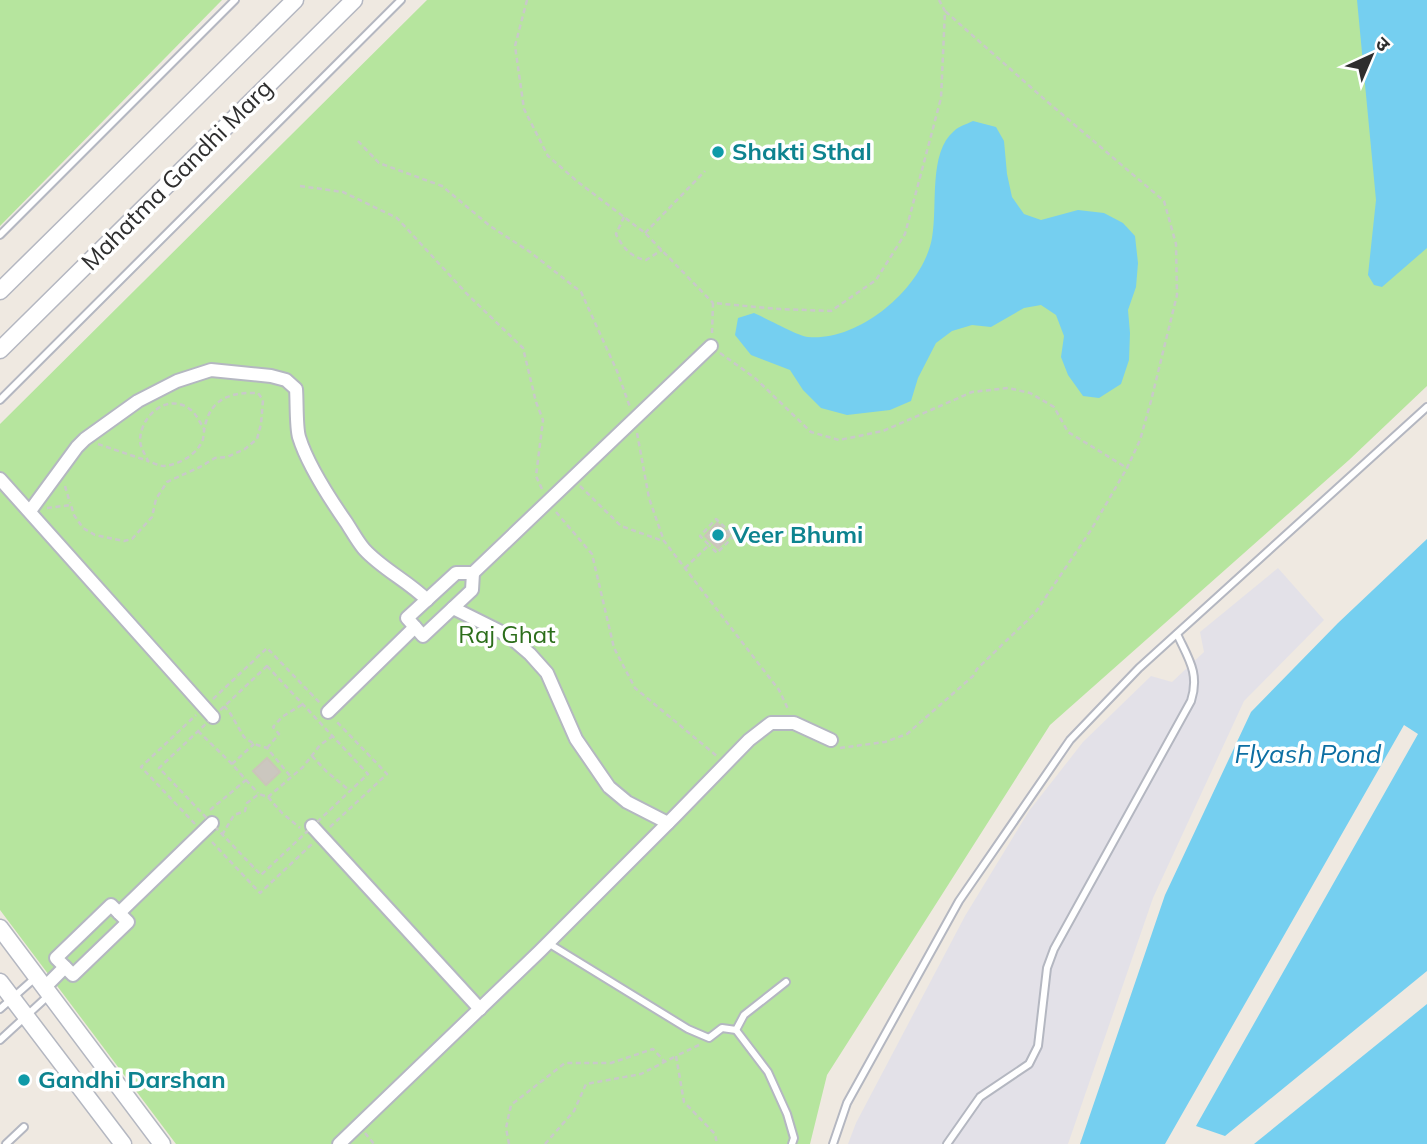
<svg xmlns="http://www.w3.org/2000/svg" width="1427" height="1144" viewBox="0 0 1427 1144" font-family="Mulish,'Noto Sans Devanagari',sans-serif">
	<rect width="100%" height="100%" fill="#efe9e1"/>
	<path fill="#e3e1e8" d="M1278,568l46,52 -80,81 -91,197 -85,246h-220l8,-21 109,-207 64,-105 54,-69 68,-66 21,6 32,-30 -4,-20z"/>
	<g fill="#b6e59e">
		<path d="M0,0h222l-222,226z"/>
		<path d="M427,0h1000v386l-78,74 -299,265 -223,350 -17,69h-634l-176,-234v-486z"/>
	</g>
	<g fill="#75cff0">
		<path d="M1357,0h70v248l-45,39 -8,-2 -6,-10 8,-75z"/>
		<path d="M973,121l23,6 8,14 3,33 5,23 12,17 17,6 37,-10 26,3 19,10 12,13 3,27 -2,24 -8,23 2,23 -1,27 -8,24 -22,14 -16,-2 -15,-21 -7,-18 3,-21 -8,-21 -15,-10 -17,3 -33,19 -19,-2 -20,6 -16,12 -18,35 -7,23 -21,9 -43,5 -26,-7 -18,-18 -13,-20 -39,-15 -16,-20 3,-17 16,-5c12,5 44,23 54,24 51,5 115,-49 124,-99 6,-32 -4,-85 22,-107 5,-5 13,-7 19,-10z"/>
		<path d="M1427,539v432l-202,165 -29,-10 222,-392 -14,-9 -239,419h-85l85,-249 86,-183 87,-89z"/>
		<path d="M1427,1004v140h-173z"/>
	</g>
	<g fill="#cbc7bf" stroke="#cbc5ba" stroke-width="2">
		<path d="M717,523l13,12 -12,13 -13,-12z"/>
		<path d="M267,758l13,14 -14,13 -13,-14z"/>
	</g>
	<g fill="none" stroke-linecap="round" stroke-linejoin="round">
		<defs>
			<g id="lane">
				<path d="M0,235l235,-235"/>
				<path d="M0,400l401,-400"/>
				<path d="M548,943l140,86 21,9 13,-10 14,2 32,42 19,42 7,24 -2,6"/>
				<path d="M0,1009l35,-31"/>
				<path d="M736,1030l8,-15 42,-33"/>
				<path d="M0,1040l48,-44"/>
				<path d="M6,1144l18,-17"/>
				<path d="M833,1144l14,-41 112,-202 111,-161 69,-72 288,-261"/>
				<path d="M947,1144l33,-47 49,-33 9,-18 9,-78 7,-19 137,-248c9,-28 -3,-43 -14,-67"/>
			</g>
			<g id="street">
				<path d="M0,479l213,238"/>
				<path d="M30,511l47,-64 8,-8 53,-38 39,-20 34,-11 60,6 15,4 10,9c1,12 0,38 3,48 8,26 31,62 47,85 6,9 11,19 18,27 18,20 44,32 63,51"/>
				<path d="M456,573h17l-1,17 -49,46 -16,-18z"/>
				<path d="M473,573l238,-227"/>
				<path d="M453,608l56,28 21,18 17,19 29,66 33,48 18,15 41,21"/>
				<path d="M328,712l87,-85"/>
				<path d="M312,826l168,183"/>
				<path d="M111,905l17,17 -55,53 -17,-17z"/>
				<path d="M119,913l93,-90"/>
				<path d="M44,988l21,-21"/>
				<path d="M339,1144l201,-193 134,-134 75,-77 22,-17h23l37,17"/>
			</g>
			<g id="secondary">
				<path d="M0,291l295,-291"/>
				<path d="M0,350l354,-350"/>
				<path d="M0,928l162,216"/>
				<path d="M0,982l123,162"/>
			</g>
		</defs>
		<use href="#lane" stroke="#b4b7c1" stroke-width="10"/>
		<use href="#street" stroke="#b4b7c1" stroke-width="16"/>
		<use href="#secondary" stroke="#b4b7c1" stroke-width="19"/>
		<g stroke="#c9c9c9" stroke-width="2.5" stroke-dasharray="5 3.5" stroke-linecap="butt">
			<path d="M527,0l-12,46 9,63 24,47 30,26 67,51 68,70"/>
			<path d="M358,141l21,22 63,23 48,40 40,26 51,40 36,79 13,36"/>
			<path d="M300,186l43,6 54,26 70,76 56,54 13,54 7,18 -7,56 6,13"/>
			<path d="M624,217l-8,17c6,13 16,24 30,26l16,-10"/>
			<path d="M645,233l60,-62"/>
			<path d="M712,333l1,-30 66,6 52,2 45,-31 29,-46 36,-136 4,-87 -6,-11"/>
			<path d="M720,353l35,25 56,54 28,8 44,-9 89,-39 36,-4 22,5 24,14 14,25 59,36"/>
			<path d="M637,433l12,65 15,43 115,149 10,21"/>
			<path d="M98,444l50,17"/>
			<path d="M65,486l5,17"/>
			<path d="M580,486l41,40 42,15"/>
			<path d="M47,508l24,-3 3,10 9,13 12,7 29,6 8,-2 20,-22 4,-18 11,-17 33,-15 15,-9 12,-1 18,-8 12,-10 4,-15 2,-24 -5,-7c-24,-1 -45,4 -52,29 -2,6 -2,11 -3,17 -5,15 -24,26 -39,27 -5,0 -11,-3 -16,-5 -3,-7 -8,-14 -8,-21 1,-26 29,-48 51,-30 6,5 9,13 13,19"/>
			<path d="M556,512l36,42 22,94 21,40 83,69"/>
			<path d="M685,568l24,-23 -9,-9 16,-17 18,17 -17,17 -8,-8"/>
			<path d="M267,666l101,108 -107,101 -102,-107z"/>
			<path d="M213,699l54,-51 53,55"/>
			<path d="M224,706l6,7 14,24 10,7 13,4 24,29"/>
			<path d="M198,731l34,33"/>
			<path d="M267,748l12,-14 -6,-7 9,-10 21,-13"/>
			<path d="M840,748l45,-6 22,-8 66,-58 4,-7 58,-56 56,-83 36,-62 13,-28 11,-39 26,-106 -1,-51 -12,-43 -121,-103 -98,-87"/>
			<path d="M312,756l14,15 24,20"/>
			<path d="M246,780l12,13"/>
			<path d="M268,797l35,-30 17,-22 13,-9"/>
			<path d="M210,810l36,-30 -14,-16 22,-20"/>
			<path d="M195,824l-54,-57 55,-52"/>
			<path d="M330,827l57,-53 -51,-53"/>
			<path d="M222,835l12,-20 11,-4 2,-8 12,-9 9,3 14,16 18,15"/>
			<path d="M212,842l48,51 53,-50"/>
			<path d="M699,1045l-23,11 8,46 31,32 2,10"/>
			<path d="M365,1133l9,11"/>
			<path d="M509,1144l-3,-16 5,-23 54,-42h46l42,-14 12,13"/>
			<path d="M545,1144l29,-33 12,-27 55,-10 35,-18"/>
		</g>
		<use href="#lane" stroke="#fff" stroke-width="6"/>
		<use href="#street" stroke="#fff" stroke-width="12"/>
		<use href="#secondary" stroke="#fff" stroke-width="16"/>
	</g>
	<g fill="#0f9aa8" stroke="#fff" stroke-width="2.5">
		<circle cx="718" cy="152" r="7"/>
		<circle cx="718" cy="535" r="7"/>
		<circle cx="24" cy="1080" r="7"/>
	</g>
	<g text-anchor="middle" stroke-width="7" stroke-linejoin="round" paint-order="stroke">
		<g font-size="24" font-weight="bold" fill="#0d838f" stroke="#fff" text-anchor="start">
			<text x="732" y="160">Shakti Sthal</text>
			<text x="732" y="543">Veer Bhumi</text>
			<text x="38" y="1088">Gandhi Darshan</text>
		</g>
		<g font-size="24" fill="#2e2e2e" stroke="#fff">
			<text transform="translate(177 175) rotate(-45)" y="8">Mahatma Gandhi Marg</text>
		</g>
		<g font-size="24" fill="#2c6e1b" stroke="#fff">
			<text x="507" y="643">Raj Ghat</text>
		</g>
		<g font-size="26" font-style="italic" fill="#0d6fa3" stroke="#fff">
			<text x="1308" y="763">Flyash Pond</text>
		</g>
	</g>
	<g transform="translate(1371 56) rotate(44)" stroke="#ffffff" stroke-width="5" paint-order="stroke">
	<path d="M0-5L12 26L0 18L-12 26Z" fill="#2e2e2e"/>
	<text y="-10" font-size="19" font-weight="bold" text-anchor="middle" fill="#2e2e2e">उ</text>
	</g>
</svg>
